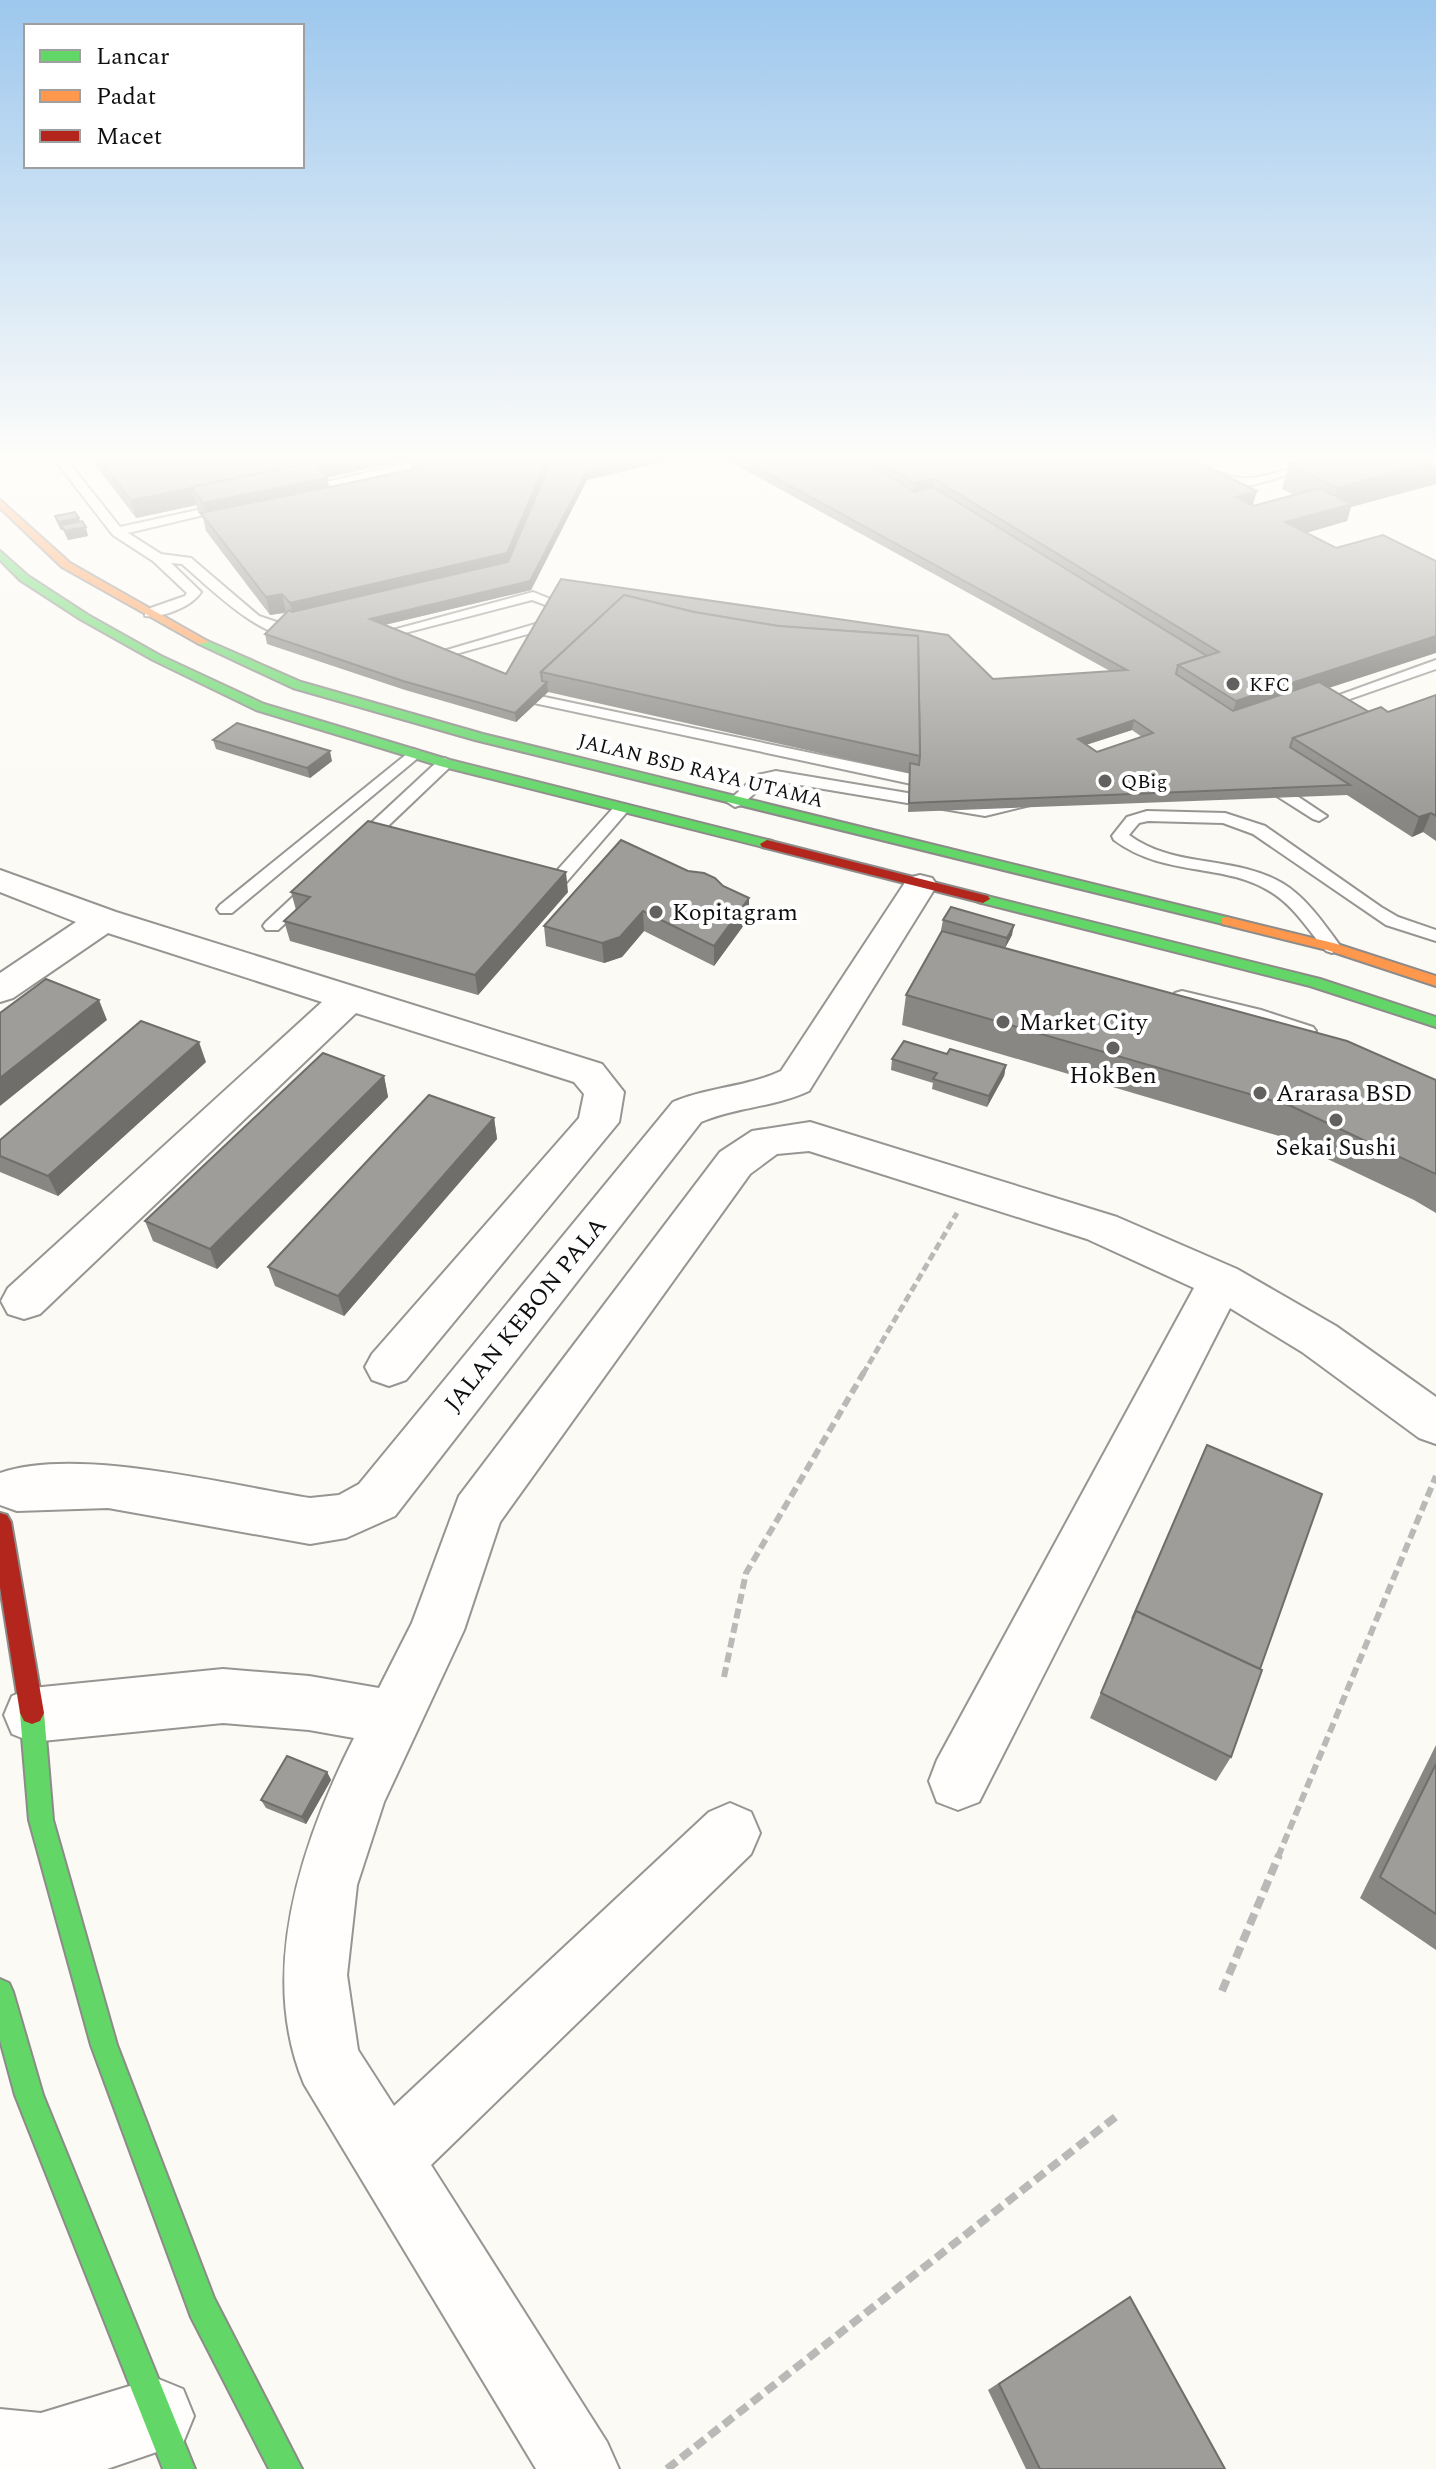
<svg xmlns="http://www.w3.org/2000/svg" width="1436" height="2469" viewBox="0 0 1436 2469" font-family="Spectral,serif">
	<rect width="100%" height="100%" fill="#fcfaf4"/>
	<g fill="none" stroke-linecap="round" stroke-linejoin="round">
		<defs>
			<g id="lane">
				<path d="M54,459h12l54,68 109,-24v6l-101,24 33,21 30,4 68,58 47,16v6c-41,6 -95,-49 -124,-74l-11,-1 30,29c-9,15 -39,26 -56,24v-6l40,-14 2,-3 -34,-32 -40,-26z"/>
				<path d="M427,459h24l-150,34 -6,-4z"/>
				<path d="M1176,459c27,0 46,22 73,19 32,-3 61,-19 94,-19l-94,27 -30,-3z"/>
				<path d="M533,592l50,20 -7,4 -44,-16 -162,42 -7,-4z"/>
				<path d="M559,617l5,1v6l-141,39 -7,-4z"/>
				<path d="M1436,660v9l-115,40h-10l-2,-3z"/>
				<path d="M511,690l424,89 8,5 -8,5 -429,-92v-6z"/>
				<path d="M413,749l6,2v6l-187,156h-12l-3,-4 3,-4z"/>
				<path d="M445,758l8,5 -2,3 -84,80h-12l-2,-4 2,-4 84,-78z"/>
				<path d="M776,771l209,35 39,-9 8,5 -2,3 -45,11 -209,-35 -8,1 -27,23 -6,2 -8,-5 30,-27z"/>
				<path d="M1264,776l6,2 57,38 -8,5 -6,-2 -55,-35v-6z"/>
				<path d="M621,804l6,2v6l-64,74c-8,2 -22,-1 -28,-8l3,-4 15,1 62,-69z"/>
				<path d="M1147,811l78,2 40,13 116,81 17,10 38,13v11l-50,-16 -133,-91 -30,-11 -75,-2 -9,2 -10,12c46,34 106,20 153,48 24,14 43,42 59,64l-9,6 -6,-2c-17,-20 -32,-45 -55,-59 -47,-30 -106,-14 -157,-52l-2,-4 15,-19z"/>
				<path d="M316,880l9,5 -3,4 -44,41h-12l-3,-4 3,-4 44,-41z"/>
				<path d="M1182,991l79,19 52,17 3,4 -10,6 -57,-18 -74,-18 -2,-4 2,-4z"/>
			</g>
			<g id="street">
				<path d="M0,870l116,42 486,152 22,28 -5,30 -213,258 -17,6 -17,-6 -7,-13 7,-13 207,-236 5,-24 -10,-12 -218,-69 -316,301 -16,5 -16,-5 -7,-13 7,-13 314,-286 -214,-69 -95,65 -13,4v-29l76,-51 -76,-30z"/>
				<path d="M920,875l12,3 5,7 -128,206c-34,16 -73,16 -108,31l-306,394 -49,22 -36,6 -202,-36 -91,3 -17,-6v-32c77,-27 228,12 310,25l29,-3 20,-11 314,-382c35,-15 74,-15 108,-31l127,-193z"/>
				<path d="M810,1122l307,95 120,52 99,57 100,71v47l-17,-6 -117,-86 -72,-44 -251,494 -21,8 -21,-8 -8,-21 8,-21 257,-472 -107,-49 -278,-88 -32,3 -27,20 -250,348 -36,108 -80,172 -27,83 -10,90 11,75 36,56 315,-294 21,-9 21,9 9,21 -9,21 -320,311 176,277 12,27h-83l-232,-385c-47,-112 -2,-243 50,-346l-45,-8 -86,-7 -191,19 -20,-8 -8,-19 8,-19 20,-8 191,-19 86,7 70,12 33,-65 47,-127 261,-344 32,-21z"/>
				<path d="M156,2378l27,11 11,27 -11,27 -76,26h-107v-60l41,4z"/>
			</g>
			<g id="fast">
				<path d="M0,551l28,25 60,39 73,41 103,48 186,56 322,81 2,3 -7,4 -327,-82 -184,-56 -103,-50 -73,-41 -60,-39 -20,-20z"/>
				<path d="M203,639l98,43 182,52 744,183 7,4 -7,4 -752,-185 -182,-52 -94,-44 -2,-2z"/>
				<path d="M983,895l337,84 116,38v10l-126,-41 -332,-84 -2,-3z"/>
				<path d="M32,1702l8,3 4,8 9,107 64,225 97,253 88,171h-33l-78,-152 -100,-272 -62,-225 -9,-107 4,-8z"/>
				<path d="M0,1979l9,4 4,9 30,103 152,374h-32l-148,-374 -15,-55z"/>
			</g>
			<g id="slow">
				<path d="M0,500l70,63 139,79 -10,2 -137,-77 -62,-59z"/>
				<path d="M1227,917l110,27 99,32v10l-109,-36 -105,-26v-6z"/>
			</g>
			<g id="jam">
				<path d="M767,840l221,56 2,3 -7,4 -221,-56 -2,-3z"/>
				<path d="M0,1513l7,2 4,7 33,191 -4,8 -8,3 -8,-3 -4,-8 -20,-126z"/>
			</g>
		</defs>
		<use href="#lane" stroke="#969592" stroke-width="4"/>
		<use href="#street" stroke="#969592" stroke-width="4"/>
		<use href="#fast" stroke="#8c8b89" stroke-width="4"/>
		<use href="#slow" stroke="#8c8b89" stroke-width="4"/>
		<use href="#jam" stroke="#8c8b89" stroke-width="4"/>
		<path stroke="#b9b9b8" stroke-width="5" stroke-dasharray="8 4" stroke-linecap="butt" d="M863,1374l94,-161"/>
		<g stroke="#b9b9b8" stroke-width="6" stroke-dasharray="10 5" stroke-linecap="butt">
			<path d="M724,1677l22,-104 118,-201"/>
			<path d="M1278,1857l158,-381"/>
		</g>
		<g stroke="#b9b9b8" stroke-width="8" stroke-dasharray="12 6" stroke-linecap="butt">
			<path d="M1222,1991l57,-136"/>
			<path d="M667,2469l451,-354"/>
		</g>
		<use href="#lane" fill="#fffefd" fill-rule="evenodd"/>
		<use href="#street" fill="#fffefd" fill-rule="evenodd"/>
		<use href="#fast" fill="#63d668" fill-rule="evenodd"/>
		<use href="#slow" fill="#ff974d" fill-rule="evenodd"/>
		<use href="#jam" fill="#b3261e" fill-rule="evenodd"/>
	</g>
	<g fill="#898784" fill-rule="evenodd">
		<path d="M91,459h363l2,2 9,-2h210l-88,21 -56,110 -146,35 121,49 55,-95 432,100 117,-8 -385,-212h468l60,46 41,-10 -12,-6 7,-25 147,-5v25l-85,23 -4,14 -41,12 23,155 40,24h19l48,-17v146l-13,-9 -11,5 -65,-42 -439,17 1,-39 -361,-81 -32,30 -111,-32 -138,-46 -2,-10 21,-21 -16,2 -64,-84 -3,-13 -5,-6 -1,-7 -61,13zM409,460l1,7 2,3 -83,17 -2,-10zM1132,730l10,7 -45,15 -11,-7z"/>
		<path d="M55,516l25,6 8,14 -20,4 -5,-10h-2l-3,-5z"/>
		<path d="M213,740l119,21 -22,17 -94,-29z"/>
		<path d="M621,840l128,78 -35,48 -70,-35 -22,26 -18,6 -58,-17 -2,-20z"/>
		<path d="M291,892h277l-90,103 -188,-54 -6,-20 12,-11z"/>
		<path d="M943,920l69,15 -7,13 431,132v133l-22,-13 -135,-64 -377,-111 4,-30 78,-53 -43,-12z"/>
		<path d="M947,1054l59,11 -2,11 -17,31 -55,-18 1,-6 -42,-13 1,-11z"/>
		<path d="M206,1062l-148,134 -58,-24v-32z"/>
		<path d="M384,1076l4,21 -171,172 -64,-28 -8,-20z"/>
		<path d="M494,1118l3,21 -153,177 -69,-30 -7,-19z"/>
		<path d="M1207,1445l53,224 -29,88 -15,24 -126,-63z"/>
		<path d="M1436,1745v205l-76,-52z"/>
		<path d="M327,1772l4,8 -25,44 -40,-16 -5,-8z"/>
		<path d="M1130,2297l95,172h-199l-38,-79z"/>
	</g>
	<g fill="#6f6e6b">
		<path d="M329,459l80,1 -126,27 44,-9 5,25 -124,19 -5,-19 -10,-15z"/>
		<path d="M547,459h9l-47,112 -215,51 -4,-19z"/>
		<path d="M638,459h37l-88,21 -56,110 -160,38 -1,-9 160,-38 57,-110z"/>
		<path d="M1436,461v23l-85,23 -4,14 -66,19 4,-18 46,-12 6,-22z"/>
		<path d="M934,479l-2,17 -19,5 1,-18z"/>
		<path d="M192,488l5,17 -61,13 -5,-18z"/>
		<path d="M1257,491l-5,17 -16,-11z"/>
		<path d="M79,518l2,8 -20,-1 2,5h-2l-3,-8z"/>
		<path d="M86,527l2,9 -20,4 -3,-9z"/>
		<path d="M282,594l4,18 -16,3 -4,-18z"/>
		<path d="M1436,636v17l-205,67 5,-19z"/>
		<path d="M547,682l1,10 -32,30 -1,-9z"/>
		<path d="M1134,720l-2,10 -56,18 2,-9z"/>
		<path d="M330,751l2,10 -22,17 -3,-10z"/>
		<path d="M1431,813l-8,19 -11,5 7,-20z"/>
		<path d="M566,872l2,20 -90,103 -3,-20z"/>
		<path d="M749,898v20l-35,48v-20z"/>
		<path d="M643,911l1,20 -22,26 -18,6 -2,-20z"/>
		<path d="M1014,925l-2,10 -7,13 2,-10z"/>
		<path d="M99,1000l8,20 -107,86v-28z"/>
		<path d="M199,1042l7,20 -148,134 -10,-20z"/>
		<path d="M1006,1065l-2,11 -17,31 2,-11z"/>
		<path d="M384,1076l4,21 -171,172 -7,-20z"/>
		<path d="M494,1118l3,21 -153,177 -6,-20z"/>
		<path d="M327,1772l4,8 -25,44 -4,-7z"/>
	</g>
	<g fill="#9f9d99" stroke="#6f6e6b" stroke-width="2" fill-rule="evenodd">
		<path d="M99,459h230l-137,28 1,1 -62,12z"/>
		<path d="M415,459h39l2,2 9,-2h82l-40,94 -217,50 -8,-9 -16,3 -65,-84 222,-45z"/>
		<path d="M552,459h86l-51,12 -57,110 -160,38 136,55 55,-95 387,56 45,44 134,-9 -386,-211h121l52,33 19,-5 274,169 -29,9 -2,9 57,37 86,-29 50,30 -76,26 -3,9 60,38 -441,18 1,-40 9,2 1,-9 -2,-120 -140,-10 -84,-14 -70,-17 -83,77 1,9 5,1 -32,31 -112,-32 -138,-47 24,-24 3,2 216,-50zM1134,720l19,13 -56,19 -19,-13z"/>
		<path d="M876,459h317l64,32 -21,6 17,9 66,-18 33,16 -67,18 51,26 47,-13 53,26v75l-200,65 -58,-36 41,-13 -285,-173 -20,4z"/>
		<path d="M1308,459h128v2l-99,27 -48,-24z"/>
		<path d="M314,462l13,16 -124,25 -11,-16z"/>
		<path d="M75,512l4,6 -21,4 -3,-6z"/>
		<path d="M82,521l4,6 -21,4 -4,-6z"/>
		<path d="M624,595l70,17 84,14 140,10 2,120 -379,-84z"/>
		<path d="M1436,695v121l-5,-3 -12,4 -126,-79 88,-31 7,5z"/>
		<path d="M237,723l93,28 -23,17 -94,-28z"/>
		<path d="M368,821l198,51 -91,103 -191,-54 26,-24 -19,-5z"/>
		<path d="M621,840l67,31 16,2 11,5 8,8 26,12 -35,48 -71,-35 -23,26 -18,6 -58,-17z"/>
		<path d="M951,907l63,18 -7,13 -64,-18z"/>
		<path d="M942,931l405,110 89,39v94l-145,-68 -385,-111z"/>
		<path d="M46,979l53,21 -99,78v-65z"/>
		<path d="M141,1021l58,21 -151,134 -48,-20v-16z"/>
		<path d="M904,1041l43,13 3,-5 56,16 -17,31 -56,-17 4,-6 -45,-14z"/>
		<path d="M323,1053l61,23 -174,173 -65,-28z"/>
		<path d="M429,1095l65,23 -156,178 -70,-29z"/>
		<path d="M1207,1445l115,49 -62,175 -124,-58 -4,8z"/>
		<path d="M1136,1611l126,59 -31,87 -130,-64z"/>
		<path d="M287,1756l40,16 -25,45 -41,-17z"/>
		<path d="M1436,1764v150l-56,-37z"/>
		<path d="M1130,2297l95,172h-185l-41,-85z"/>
	</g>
	<linearGradient id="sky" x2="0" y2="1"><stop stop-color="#9dc7ed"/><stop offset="0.57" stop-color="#fefdfa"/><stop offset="1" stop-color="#fefdfa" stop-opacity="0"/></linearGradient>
	<rect width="1436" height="805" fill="url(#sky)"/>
	<g fill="#62615f" stroke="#fff" stroke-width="3">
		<circle cx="1233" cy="684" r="8"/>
		<circle cx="1105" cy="781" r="8"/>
		<circle cx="656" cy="912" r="8"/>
		<circle cx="1003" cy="1022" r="8"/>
		<circle cx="1113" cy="1048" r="8"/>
		<circle cx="1260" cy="1093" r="8"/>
		<circle cx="1336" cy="1120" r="8"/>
	</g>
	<g text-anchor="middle" stroke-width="8" stroke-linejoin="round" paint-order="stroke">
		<g font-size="20" fill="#0f0f0f" stroke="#fff" text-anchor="start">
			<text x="1249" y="691">KFC</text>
			<text x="1121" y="788">QBig</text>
		</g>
		<g font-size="20" fill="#0f0f0f" stroke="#fff">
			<text transform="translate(701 770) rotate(14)" y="7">JALAN BSD RAYA UTAMA</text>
		</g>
		<g font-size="24" fill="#0f0f0f" stroke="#fff" text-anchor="start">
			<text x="672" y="920">Kopitagram</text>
			<text x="1019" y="1030">Market City</text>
			<text x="1113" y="1083" text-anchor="middle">HokBen</text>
			<text x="1276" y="1101">Ararasa BSD</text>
			<text x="1336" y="1155" text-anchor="middle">Sekai Sushi</text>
		</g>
		<g font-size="24" fill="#0f0f0f" stroke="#fff">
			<text transform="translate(525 1314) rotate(-51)" y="8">JALAN KEBON PALA</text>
		</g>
	</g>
	<rect x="24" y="24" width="280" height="144" fill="#ffffff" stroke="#9f9f9f" stroke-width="2"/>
	<rect x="40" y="50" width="40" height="12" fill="#63d668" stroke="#9f9f9f" stroke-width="2"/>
	<text x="96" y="64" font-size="24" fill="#0f0f0f">Lancar</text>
	<rect x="40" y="90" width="40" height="12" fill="#ff974d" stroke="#9f9f9f" stroke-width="2"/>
	<text x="96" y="104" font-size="24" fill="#0f0f0f">Padat</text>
	<rect x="40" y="130" width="40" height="12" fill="#b3261e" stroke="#9f9f9f" stroke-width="2"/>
	<text x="96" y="144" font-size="24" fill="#0f0f0f">Macet</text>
</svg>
